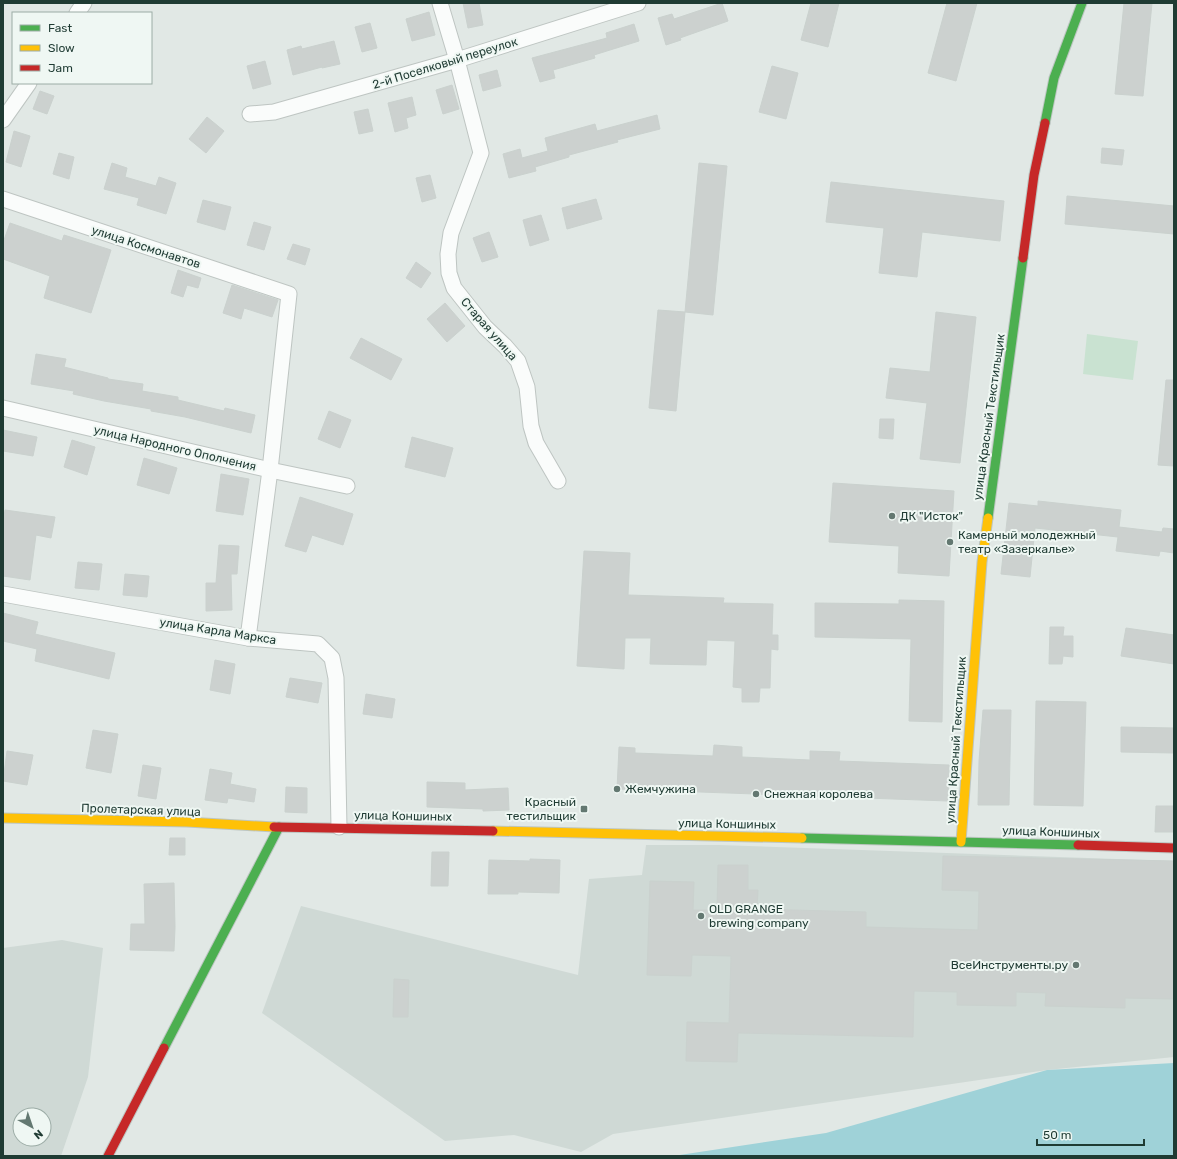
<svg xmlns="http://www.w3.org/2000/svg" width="1177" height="1159" viewBox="0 0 1177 1159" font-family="Rubik,sans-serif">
	<rect width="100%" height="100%" fill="#e1e8e5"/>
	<g fill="#cfd9d5" fill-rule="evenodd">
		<path d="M646,845h73l455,16v196l-127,13 -434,64 -32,18 -67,-17 -69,6 -183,-128 39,-107 277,69 11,-96 53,-4z"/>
		<path d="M62,940l41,8 -15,129 -27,79h-58v-208zM20,1115h24v24h-24z"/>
	</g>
	<path fill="#c9e2d1" d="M1087,334l51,7 -5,39 -50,-6z"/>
	<path fill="#9fd2d8" d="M1174,1063v93h-501l153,-23 221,-63z"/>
	<g fill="#ccd1cf" stroke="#cad1ce">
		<path d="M463,3h16l4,22 -15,3z"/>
		<path d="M722,3l6,18 -48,17 1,2 -15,5 -8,-27 14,-4 2,5z"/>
		<path d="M811,3h28l-11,44 -27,-7z"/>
		<path d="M947,3h30l-21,78 -28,-8z"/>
		<path d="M1124,3h28l-9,93 -28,-2z"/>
		<path d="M429,12l6,23 -23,6 -6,-22z"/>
		<path d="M370,23l7,25 -15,4 -7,-25z"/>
		<path d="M634,24l5,17 -45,14 1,3 -42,12 2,8 -15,4 -8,-24 75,-20 -1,-5z"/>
		<path d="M334,41l6,23 -18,4v-1l-29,8 -6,-25 14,-4 1,3z"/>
		<path d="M265,61l6,23 -18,5 -6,-23z"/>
		<path d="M772,66l26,7 -12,46 -27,-7z"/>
		<path d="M497,70l4,16 -18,5 -4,-16z"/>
		<path d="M452,85l7,24 -16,5 -7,-24z"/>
		<path d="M40,91l14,5 -7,18 -14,-5z"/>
		<path d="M412,97l4,18 -10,3 2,10 -13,4 -7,-29z"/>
		<path d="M368,109l5,22 -14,3 -5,-22z"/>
		<path d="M657,115l3,14 -43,11 1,2 -49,13v2l-34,10 1,4 -27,7 -6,-24 17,-5 2,9 26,-7 -3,-13 50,-14 2,7z"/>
		<path d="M207,117l17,14 -18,22 -17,-14z"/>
		<path d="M14,131l16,5 -9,31 -15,-5z"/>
		<path d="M1102,148l22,2 -2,15 -21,-2z"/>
		<path d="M59,153l15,4 -5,22 -16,-5z"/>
		<path d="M112,163l15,5 -2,9 31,9 3,-9 17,6 -10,31 -29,-9 2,-7 -35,-9z"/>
		<path d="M699,163l28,3 -14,149 -28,-3z"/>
		<path d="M430,175l6,23 -14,4 -6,-24z"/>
		<path d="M831,182l173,19 -4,40 -78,-9 -5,45 -38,-4 5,-45 -58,-6z"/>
		<path d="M1067,196l107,10v28l-109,-10z"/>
		<path d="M596,199l6,20 -35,10 -5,-21z"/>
		<path d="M203,200l28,7 -6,23 -28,-8z"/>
		<path d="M541,215l8,25 -19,6 -7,-26z"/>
		<path d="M254,222l17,5 -7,23 -17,-5z"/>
		<path d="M10,223l52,18 2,-6 47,15 -20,63 -47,-15 6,-22 -47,-17v-16z"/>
		<path d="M489,232l9,25 -16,5 -9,-24z"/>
		<path d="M293,244l17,5 -5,16 -18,-6z"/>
		<path d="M416,262l15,11 -10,15 -15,-10z"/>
		<path d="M178,270l23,8 -3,10 -11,-3 -4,12 -12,-4z"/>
		<path d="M232,285l46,15 -6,17 -28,-9 -3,11 -18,-6z"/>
		<path d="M445,303l20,23 -18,16 -20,-23z"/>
		<path d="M658,310l27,2 -9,99 -27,-3z"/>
		<path d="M936,312l40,5 -16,146 -40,-4 7,-56 -41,-5 4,-30 40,4z"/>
		<path d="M361,338l41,21 -11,21 -41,-22z"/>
		<path d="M36,354l30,5 -2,8 44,11v1l35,5 -1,7 36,6v3l46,11 1,-3 30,7 -4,18 -66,-16 -34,-6v-2l-47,-8 -31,-7 1,-3 -43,-7z"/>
		<path d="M1166,380h8v86l-16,-1z"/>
		<path d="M329,411l22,9 -11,28 -22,-9z"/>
		<path d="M880,419h14l-1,20 -14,-1z"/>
		<path d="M3,430l34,7 -4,19 -30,-5z"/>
		<path d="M412,437l41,11 -8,29 -40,-10z"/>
		<path d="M72,440l23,7 -8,28 -23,-8z"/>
		<path d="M144,458l33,10 -8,26 -32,-9z"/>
		<path d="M221,474l28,5 -6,36 -27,-4z"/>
		<path d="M833,483l121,8 -5,85 -51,-3 1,-27 -70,-4z"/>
		<path d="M300,497l53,17 -10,31 -31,-10 -6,17 -21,-6z"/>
		<path d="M1038,501l83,9 -2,17 43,5 1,-4 11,1v24l-14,-2 -1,5 -43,-5 2,-14 -83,-9 -5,49 -29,-3 8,-71 29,3z"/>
		<path d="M5,510l50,7 -4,21 -15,-3 -6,45 -27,-4v-54z"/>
		<path d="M219,545l20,1 -2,28h-6l1,36 -26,1v-28h10z"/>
		<path d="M584,551l46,2 -2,42 96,3 -1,5 50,1 -1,31h6v15l-7,-1 -1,39h-10l-1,14h-17v-14l-9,-1 2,-46 -28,-1 -1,25 -56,-1 1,-26h-26l-1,31 -47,-3z"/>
		<path d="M78,562l24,2 -3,26 -24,-2z"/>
		<path d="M125,574l24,2 -2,21 -24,-2z"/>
		<path d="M899,600l45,1 -2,121 -33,-1 2,-82 -96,-2v-34l84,1z"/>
		<path d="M3,613l35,9 -3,12 80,19 -6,26 -74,-18 2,-12 -34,-8z"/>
		<path d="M1050,627h14l-1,9h10v21l-10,-1 -1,8h-13z"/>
		<path d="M1126,628l48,7v29l-53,-8z"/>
		<path d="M215,660l20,4 -5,30 -20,-4z"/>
		<path d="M290,678l32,5 -4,20 -32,-6z"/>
		<path d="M366,694l29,5 -3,19 -29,-4z"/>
		<path d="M1036,701l50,1 -3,104 -49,-1z"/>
		<path d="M983,710h28l-2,95h-31l1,-44z"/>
		<path d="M1121,727l53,1v25l-53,-1z"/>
		<path d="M93,730l25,4 -7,39 -25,-5z"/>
		<path d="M714,745l28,2v10l68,3v-9l30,1 -1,9 110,4 -1,36 -331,-12 2,-42 16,1v5l78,3z"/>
		<path d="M7,751l26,4 -6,30 -24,-4z"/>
		<path d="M143,765l18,3 -5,31 -18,-3z"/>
		<path d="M210,769l22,4 -2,11 26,5 -2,13 -26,-4 -1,5 -22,-3z"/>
		<path d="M427,782l38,1v7l43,-2 1,22 -26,1v-2l-56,-2z"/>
		<path d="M286,787l21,1v25l-22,-1z"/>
		<path d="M1156,806h18v26h-19z"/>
		<path d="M170,838h15v17h-16z"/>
		<path d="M432,852h17l-1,34h-17z"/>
		<path d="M943,856l231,5v138l-49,-1v10l-80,-2 1,-13 -30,-1v14l-59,-1v-13l-43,-1 -1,46 -175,-4 -1,29 -51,-1 1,-39 42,1 2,-67 -39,-1 -1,21 -44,-1 3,-94 44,1 -1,28h24l1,-45h30v25h10l-1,19 109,3v15l112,3 1,-39 -37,-1z"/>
		<path d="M530,859l30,1 -1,33 -41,-1v2h-30l1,-34 41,1z"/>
		<path d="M174,883l1,44 -1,24 -44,-1 1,-26h14l-1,-40z"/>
		<path d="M394,979l15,1 -1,37h-15z"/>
	</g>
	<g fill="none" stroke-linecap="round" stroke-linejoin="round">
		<defs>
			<g id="street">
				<path d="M440,3l17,57 24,93 -30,80 -3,21 1,19 5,15 31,39 20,19 13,15 9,26 4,39 5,17 22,38"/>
				<path d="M77,13l7,-10"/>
				<path d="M250,114l24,-2 183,-52 181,-57"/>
				<path d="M3,120l26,-37"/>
				<path d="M3,199l286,95 -19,176 -22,168"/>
				<path d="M3,408l267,62 77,16"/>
				<path d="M3,594l245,44 70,6 14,14 4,20 3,149"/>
			</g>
			<g id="fast">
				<path d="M1045,123l9,-45 28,-75"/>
				<path d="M988,518l35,-260"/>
				<path d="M802,838l276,7"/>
				<path d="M164,1048l115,-221"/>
			</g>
			<g id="slow">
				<path d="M3,818l184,4 87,5"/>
				<path d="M493,831l309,7"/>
				<path d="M961,842l21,-280 6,-44"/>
			</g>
			<g id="jam">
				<path d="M1023,258l11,-83 11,-52"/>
				<path d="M274,827l219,4"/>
				<path d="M1078,845l96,3"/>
				<path d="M108,1156l56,-108"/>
			</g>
		</defs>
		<use href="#street" stroke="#bec5c2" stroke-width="17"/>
		<use href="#fast" stroke="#bdc6c2" stroke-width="11"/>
		<use href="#slow" stroke="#bdc6c2" stroke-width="11"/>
		<use href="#jam" stroke="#bdc6c2" stroke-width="11"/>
		<use href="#street" stroke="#fafcfb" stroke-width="15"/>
		<use href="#fast" stroke="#4caf50" stroke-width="9"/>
		<use href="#slow" stroke="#ffc107" stroke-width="9"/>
		<use href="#jam" stroke="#c62828" stroke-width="9"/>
	</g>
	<g fill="#637871" stroke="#eff7f3" stroke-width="1.5">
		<circle cx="892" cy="516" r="4"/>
		<circle cx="950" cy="542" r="4"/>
		<circle cx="617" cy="789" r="4"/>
		<circle cx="756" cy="794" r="4"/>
		<rect x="580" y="805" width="8" height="8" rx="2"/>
		<circle cx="701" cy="916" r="4"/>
		<circle cx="1076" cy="965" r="4"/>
	</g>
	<g text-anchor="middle" stroke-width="4" stroke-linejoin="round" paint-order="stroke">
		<g font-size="12" fill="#1f3b33" stroke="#eff7f3">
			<text transform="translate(445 63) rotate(-17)" y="4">2-й Поселковый переулок</text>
			<text transform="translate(146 247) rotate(18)" y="4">улица Космонавтов</text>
			<text transform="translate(489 329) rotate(49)" y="4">Старая улица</text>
			<text transform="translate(989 417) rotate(-82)" y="4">улица Красный Текстильщик</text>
			<text transform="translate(175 448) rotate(13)" y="4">улица Народного Ополчения</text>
			<text transform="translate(218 631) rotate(9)" y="4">улица Карла Маркса</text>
			<text transform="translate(956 740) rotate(-86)" y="4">улица Красный Текстильщик</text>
			<text transform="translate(141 810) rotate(2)" y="4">Пролетарская улица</text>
			<text transform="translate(403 816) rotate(1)" y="4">улица Коншиных</text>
			<text transform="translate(727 824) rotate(1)" y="4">улица Коншиных</text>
			<text transform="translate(1051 832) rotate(2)" y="4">улица Коншиных</text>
		</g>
		<g font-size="12" fill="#1f3b33" stroke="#eff7f3" text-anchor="start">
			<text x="900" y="520">ДК "Исток"</text>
			<text x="958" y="539">Камерный молодежный<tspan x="958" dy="14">театр «Зазеркалье»</tspan></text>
			<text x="625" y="793">Жемчужина</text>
			<text x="764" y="798">Снежная королева</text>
			<text x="576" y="806" text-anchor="end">Красный<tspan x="576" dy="14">тестильщик</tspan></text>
			<text x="709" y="913">OLD GRANGE<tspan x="709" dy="14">brewing company</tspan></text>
			<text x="1068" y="969" text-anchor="end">ВсеИнструменты.ру</text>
		</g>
	</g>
	<rect width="1177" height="1159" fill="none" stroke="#1f3b33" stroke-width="8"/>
	<rect x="12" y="12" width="140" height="72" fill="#eff7f3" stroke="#9caca6"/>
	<rect x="20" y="25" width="20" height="6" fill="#4caf50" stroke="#9caca6"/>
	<text x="48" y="32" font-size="12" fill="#1f3b33">Fast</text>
	<rect x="20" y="45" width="20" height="6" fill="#ffc107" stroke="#9caca6"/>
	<text x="48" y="52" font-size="12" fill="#1f3b33">Slow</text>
	<rect x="20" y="65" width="20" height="6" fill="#c62828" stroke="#9caca6"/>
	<text x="48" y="72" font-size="12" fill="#1f3b33">Jam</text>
	<g transform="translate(32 1127) rotate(140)"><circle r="19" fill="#eff7f3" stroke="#9caca6"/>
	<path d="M0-3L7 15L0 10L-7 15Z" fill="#637871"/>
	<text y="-6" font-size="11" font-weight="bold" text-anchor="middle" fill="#1f3b33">N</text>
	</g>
	<path d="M1037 1139v6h107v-6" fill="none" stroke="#1f3b33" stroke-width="2"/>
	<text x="1043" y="1139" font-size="12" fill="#1f3b33" stroke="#eff7f3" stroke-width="3" paint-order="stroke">50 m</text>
</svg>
